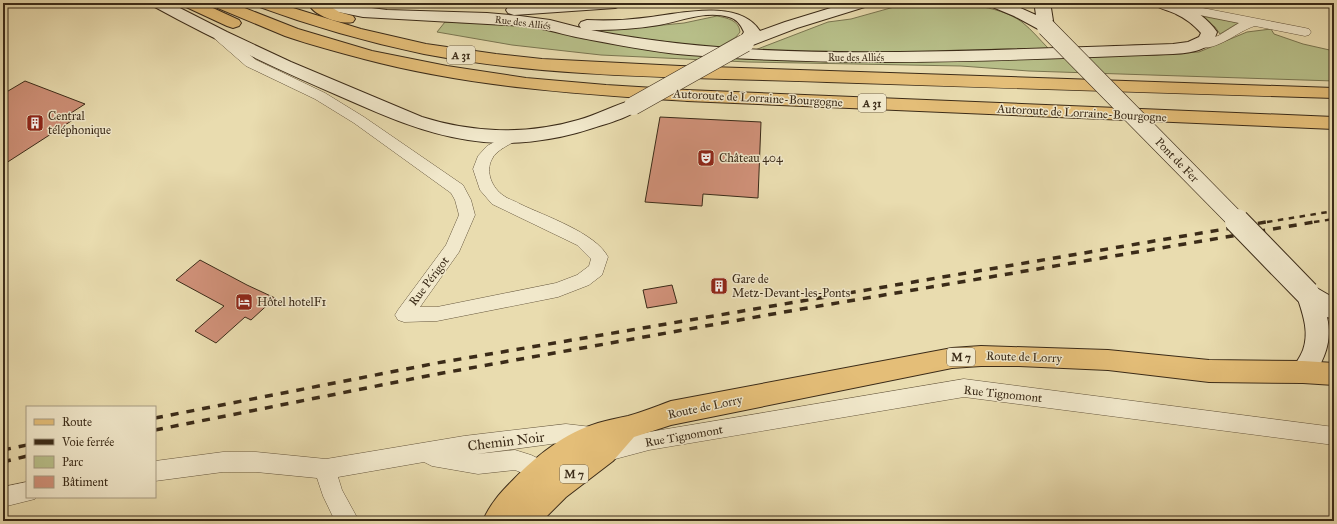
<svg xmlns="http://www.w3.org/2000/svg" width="1337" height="524" viewBox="0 0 1337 524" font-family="'IM FELL Great Primer',serif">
	<rect width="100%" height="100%" fill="#e9dcaf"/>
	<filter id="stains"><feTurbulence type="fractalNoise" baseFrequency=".005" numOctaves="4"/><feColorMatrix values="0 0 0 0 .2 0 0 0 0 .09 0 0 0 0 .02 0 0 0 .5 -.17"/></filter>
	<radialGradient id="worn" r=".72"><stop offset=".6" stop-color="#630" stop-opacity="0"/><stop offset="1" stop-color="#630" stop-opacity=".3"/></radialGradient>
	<g fill="#b8c08a" stroke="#7a7651">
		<path d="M927,3c29,0 70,1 95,19 10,8 18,18 26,26l-204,5 -89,-3 73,-28 23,-3 43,-12z"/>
		<path d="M717,16c10,2 22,4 23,16l-4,5 -19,11 -105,-13 -39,-7 38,1 32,-2 41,-4z"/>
		<path d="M1201,16l37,7 -18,11 -5,-7z"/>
		<path d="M445,22l73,3 184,29 126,8 371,-10 48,-20 24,-3 3,5 29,10 31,7v30l-305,-10 -68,-5 -213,-4 -147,-7 -89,-10 -75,-13z"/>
	</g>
	<g fill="#d09179" stroke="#3b2b18">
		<path d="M25,81l60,23 -14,9 8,3 -76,49v-71z"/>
		<path d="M660,117l101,5 -3,76 -55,-4 -1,12 -57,-4z"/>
		<path d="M200,260l47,25 28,13 -24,22 -6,-3 -29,26 -21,-12 29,-25 -48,-26z"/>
		<path d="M672,285l5,18 -30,5 -4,-18z"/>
	</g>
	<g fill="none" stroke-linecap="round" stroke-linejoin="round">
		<defs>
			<g id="minor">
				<path d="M1164,3h13l128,25 4,1 2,3 -2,3 -4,1 -50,-10c-18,5 -37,26 -59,21l-1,-3 1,-3 22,-5 21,-13 -74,-15 -2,-3z"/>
				<path d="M219,32l4,1 33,27 69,33 39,24 99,68 8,15 4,15 -16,37 -39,55h17l119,-24 21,-8 12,-9 2,-7 -14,-14 -85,-41 -12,-14 -7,-21 5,-13 9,-10 27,-15 5,2 2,3 -2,3c-8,5 -23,11 -27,20 -7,13 0,29 12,37 4,3 11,5 16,8 25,12 76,29 88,53l-6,18 -13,10 -31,12 -121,24 -33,1 -6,-2 -3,-5 3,-5 48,-65 13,-30 -4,-15 -4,-7 -97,-70 -39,-24 -69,-33 -31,-27 -2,-3 2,-3z"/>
				<path d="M964,379l370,48v18l-370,-48 -315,53 -45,12 -7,-3 -3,-7 3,-7 52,-13z"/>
				<path d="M566,424l26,3 7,2 3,7 -3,7 -7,2 -26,-3 -89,12 38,-4 16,5 25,12 4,7 -4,7 -7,3 -34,-14 -37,4 -46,-8 -8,-4 -86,15 4,13 17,31h-24l-12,-25 -6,-18 -61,-6h-33l-68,9v-20l68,-9h33l70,7 138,-23z"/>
				<path d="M27,482v15h9l-1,2 -32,8v-20z"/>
			</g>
			<g id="secondary">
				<path d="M150,3h20l57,29 64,30 131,55c50,16 105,18 156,3 19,-5 36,-15 55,-20l6,2 3,4c-7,10 -36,18 -49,22 -39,13 -84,19 -125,12 -46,-7 -88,-26 -131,-45 -62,-27 -124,-56 -184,-89z"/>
				<path d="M306,3h27l54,7 100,3 33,3 30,4 31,8 -2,-3 2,-3 6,-2c22,1 43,0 64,-3 36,-5 89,-17 109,14l25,-9 62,-19h24l-3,3 -71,22 -52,20 -6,-1 -2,-4 7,-11c-3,-7 -7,-13 -15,-15 -23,-7 -48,4 -70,8 -23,4 -46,5 -68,5 101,20 204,23 307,22 92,-1 183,-5 275,-8l15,-2 11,-5 2,-4c-7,-8 -16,-15 -25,-19 -7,-4 -19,-5 -23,-11 8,0 18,-2 26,1 15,4 30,16 38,28 -5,19 -27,21 -44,22 -161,6 -323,14 -484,1 -38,-3 -76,-11 -113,-18 -18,-4 -33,-9 -51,-11l-162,-9 -54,-11z"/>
				<path d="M547,3h76l-3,3 -5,2 -101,7 -6,-2 -2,-3 2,-3z"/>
				<path d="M987,3h22l27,12 -1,-7 2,-5h16l-2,5 3,19 -2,3 -6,2 -6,-2 -26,-14 -24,-10z"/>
				<path d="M1307,284l8,3 19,11v21l-7,-2c6,24 -3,42 -15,63l-9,3 -9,-3 -3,-8c3,-7 9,-14 12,-22 7,-19 -1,-38 -7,-57l3,-6z"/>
			</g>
			<path id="primary" d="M981,346l127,4 101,10 94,1 31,2v22l-31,-2 -94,-1 -101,-12 -89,-4h-38l-29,2 -281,57 -37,12 -21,24 -47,36 -24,24h-59c6,-16 18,-29 30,-41 24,-25 52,-47 85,-57 10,-3 20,-5 30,-7 14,-4 29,-10 43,-15l281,-53z"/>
			<g id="motorway">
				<path d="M181,3h21l37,17 2,3 -2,3 -6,2 -6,-2 -43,-20z"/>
				<path d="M210,3h22l66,26 74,22 75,15 79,12 80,7 81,5 647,27v12l-647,-28c-108,-7 -218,-14 -323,-42 -26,-7 -53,-14 -79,-23 -24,-10 -48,-20 -72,-30z"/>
				<path d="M254,3h23l84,26 65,15 70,10 46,5 138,7 654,22v10c-169,-5 -338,-10 -507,-16 -134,-5 -271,-3 -403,-28 -57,-12 -113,-28 -167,-48z"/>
				<path d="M309,3h16l14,9 14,4 2,3 -2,3c-12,3 -42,-7 -44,-19z"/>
			</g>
		</defs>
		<use href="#minor" stroke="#66573e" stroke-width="1"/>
		<use href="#secondary" stroke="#3b2b18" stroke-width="2"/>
		<use href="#primary" stroke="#3b2b18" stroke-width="2"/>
		<use href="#motorway" stroke="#3b2b18" stroke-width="2"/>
		<use href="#minor" fill="#f1e8cb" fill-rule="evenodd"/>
		<use href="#secondary" fill="#f1e8cb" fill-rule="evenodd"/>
		<use href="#primary" fill="#e4be78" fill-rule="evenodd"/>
		<use href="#motorway" fill="#e4be78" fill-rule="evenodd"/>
		<g stroke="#3b2b18" stroke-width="2.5" stroke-dasharray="5.5 5.5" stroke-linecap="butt">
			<path d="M1267,222l67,-11"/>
			<path d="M1314,222l20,-3"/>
		</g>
		<g stroke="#3b2b18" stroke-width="3.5" stroke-dasharray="8 8" stroke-linecap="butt">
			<path d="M155,418l282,-55 835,-142"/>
			<path d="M155,430l282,-56 347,-62 536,-91"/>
			<path d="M3,450l24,-5"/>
			<path d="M3,462l24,-6"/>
		</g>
		<defs>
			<g id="secondary-bridge-far1">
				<path d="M1046,27l192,195"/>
				<path d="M633,106l112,-63"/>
			</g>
			<path id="secondary-bridge" d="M1237,221l70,72"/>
		</defs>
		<use href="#secondary-bridge-far1" stroke="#3b2b18" stroke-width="19" stroke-linecap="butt"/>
		<use href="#secondary-bridge" stroke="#3b2b18" stroke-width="26" stroke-linecap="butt"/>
		<use href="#secondary-bridge-far1" stroke="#f1e8cb" stroke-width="18"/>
		<use href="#secondary-bridge" stroke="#f1e8cb" stroke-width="24"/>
	</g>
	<defs>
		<symbol id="building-square" viewBox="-11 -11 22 22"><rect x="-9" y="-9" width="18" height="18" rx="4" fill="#8f2418" stroke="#f1e8cb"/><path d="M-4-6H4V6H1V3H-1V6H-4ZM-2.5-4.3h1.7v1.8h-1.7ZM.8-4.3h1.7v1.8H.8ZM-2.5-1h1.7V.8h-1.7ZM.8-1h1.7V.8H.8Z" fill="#fff"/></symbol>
		<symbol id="theatre-square" viewBox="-11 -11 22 22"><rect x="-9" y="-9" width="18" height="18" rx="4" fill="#8f2418" stroke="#f1e8cb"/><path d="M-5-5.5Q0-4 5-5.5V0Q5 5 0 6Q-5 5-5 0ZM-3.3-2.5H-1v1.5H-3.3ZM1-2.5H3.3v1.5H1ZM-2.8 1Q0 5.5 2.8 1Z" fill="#fff"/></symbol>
		<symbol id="hotel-square" viewBox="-11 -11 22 22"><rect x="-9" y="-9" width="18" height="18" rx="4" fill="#8f2418" stroke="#f1e8cb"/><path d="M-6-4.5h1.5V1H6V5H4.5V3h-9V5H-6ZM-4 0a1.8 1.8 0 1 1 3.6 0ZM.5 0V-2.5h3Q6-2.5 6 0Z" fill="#fff"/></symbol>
	</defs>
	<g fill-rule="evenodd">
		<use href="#building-square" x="25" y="113" width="20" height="20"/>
		<use href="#theatre-square" x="696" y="148" width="20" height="20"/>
		<use href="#building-square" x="709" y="276" width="20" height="20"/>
		<use href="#hotel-square" x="234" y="292" width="20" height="20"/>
	</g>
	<g text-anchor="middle" stroke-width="3" stroke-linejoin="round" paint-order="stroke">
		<g font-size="10" fill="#3b2b18" stroke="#f1e8cb">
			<text transform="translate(523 22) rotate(7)" y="4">Rue des Alliés</text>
			<text x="856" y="61">Rue des Alliés</text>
		</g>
		<g fill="#f1e8cb" stroke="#72644e" stroke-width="1">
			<rect x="447" y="46" width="28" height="18" rx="3"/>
			<rect x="858" y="94" width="28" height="18" rx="3"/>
			<rect x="947" y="348" width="28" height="18" rx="3"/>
			<rect x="560" y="465" width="28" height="18" rx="3"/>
		</g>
		<g font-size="11" font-weight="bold" fill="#3b2b18">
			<text x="461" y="59">A 31</text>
			<text x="872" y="107">A 31</text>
			<text x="961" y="361">M 7</text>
			<text x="574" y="478">M 7</text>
		</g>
		<g font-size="12" fill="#3b2b18" stroke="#f1e8cb">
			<text transform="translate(758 98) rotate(3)" y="4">Autoroute de Lorraine-Bourgogne</text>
			<text transform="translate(1082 113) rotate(3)" y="4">Autoroute de Lorraine-Bourgogne</text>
			<text transform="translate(1177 160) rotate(46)" y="4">Pont de Fer</text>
			<text transform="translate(429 281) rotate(-53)" y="4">Rue Périgot</text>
			<text transform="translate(1024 357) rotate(2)" y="4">Route de Lorry</text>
			<text transform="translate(1003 394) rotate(6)" y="4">Rue Tignomont</text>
			<text transform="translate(705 407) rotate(-12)" y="4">Route de Lorry</text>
			<text transform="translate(684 436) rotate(-10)" y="4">Rue Tignomont</text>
		</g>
		<g font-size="12" fill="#3b2b18" stroke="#f1e8cb" text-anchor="start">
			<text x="48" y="120">Central<tspan x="48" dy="14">téléphonique</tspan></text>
			<text x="719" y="162">Château 404</text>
			<text x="732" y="283">Gare de<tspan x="732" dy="14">Metz-Devant-les-Ponts</tspan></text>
			<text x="257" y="306">Hôtel hotelF1</text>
		</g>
		<g font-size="14" fill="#3b2b18" stroke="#f1e8cb">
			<text transform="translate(506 441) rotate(-7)" y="5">Chemin Noir</text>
		</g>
	</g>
	<rect width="1337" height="524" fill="none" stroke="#e9dcaf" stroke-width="16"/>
	<rect x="4" y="4" width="1329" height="516" fill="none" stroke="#3b2b18" stroke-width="2"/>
	<rect x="8" y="8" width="1321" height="508" fill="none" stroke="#3b2b18"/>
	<rect x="26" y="406" width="130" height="92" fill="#f1e8cb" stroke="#a89c83"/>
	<rect x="34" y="419" width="20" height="6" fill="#e4be78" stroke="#a89c83"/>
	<text x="62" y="426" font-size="12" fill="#3b2b18">Route</text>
	<rect x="34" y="439" width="20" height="6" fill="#3b2b18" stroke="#a89c83"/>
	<text x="62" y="446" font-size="12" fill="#3b2b18">Voie ferrée</text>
	<rect x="34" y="456" width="20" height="12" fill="#b8c08a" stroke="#a89c83"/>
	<text x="62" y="466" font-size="12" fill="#3b2b18">Parc</text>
	<rect x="34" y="476" width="20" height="12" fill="#d09179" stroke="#a89c83"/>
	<text x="62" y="486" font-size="12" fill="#3b2b18">Bâtiment</text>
	<rect width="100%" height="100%" filter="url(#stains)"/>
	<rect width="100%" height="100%" fill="url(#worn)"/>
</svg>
